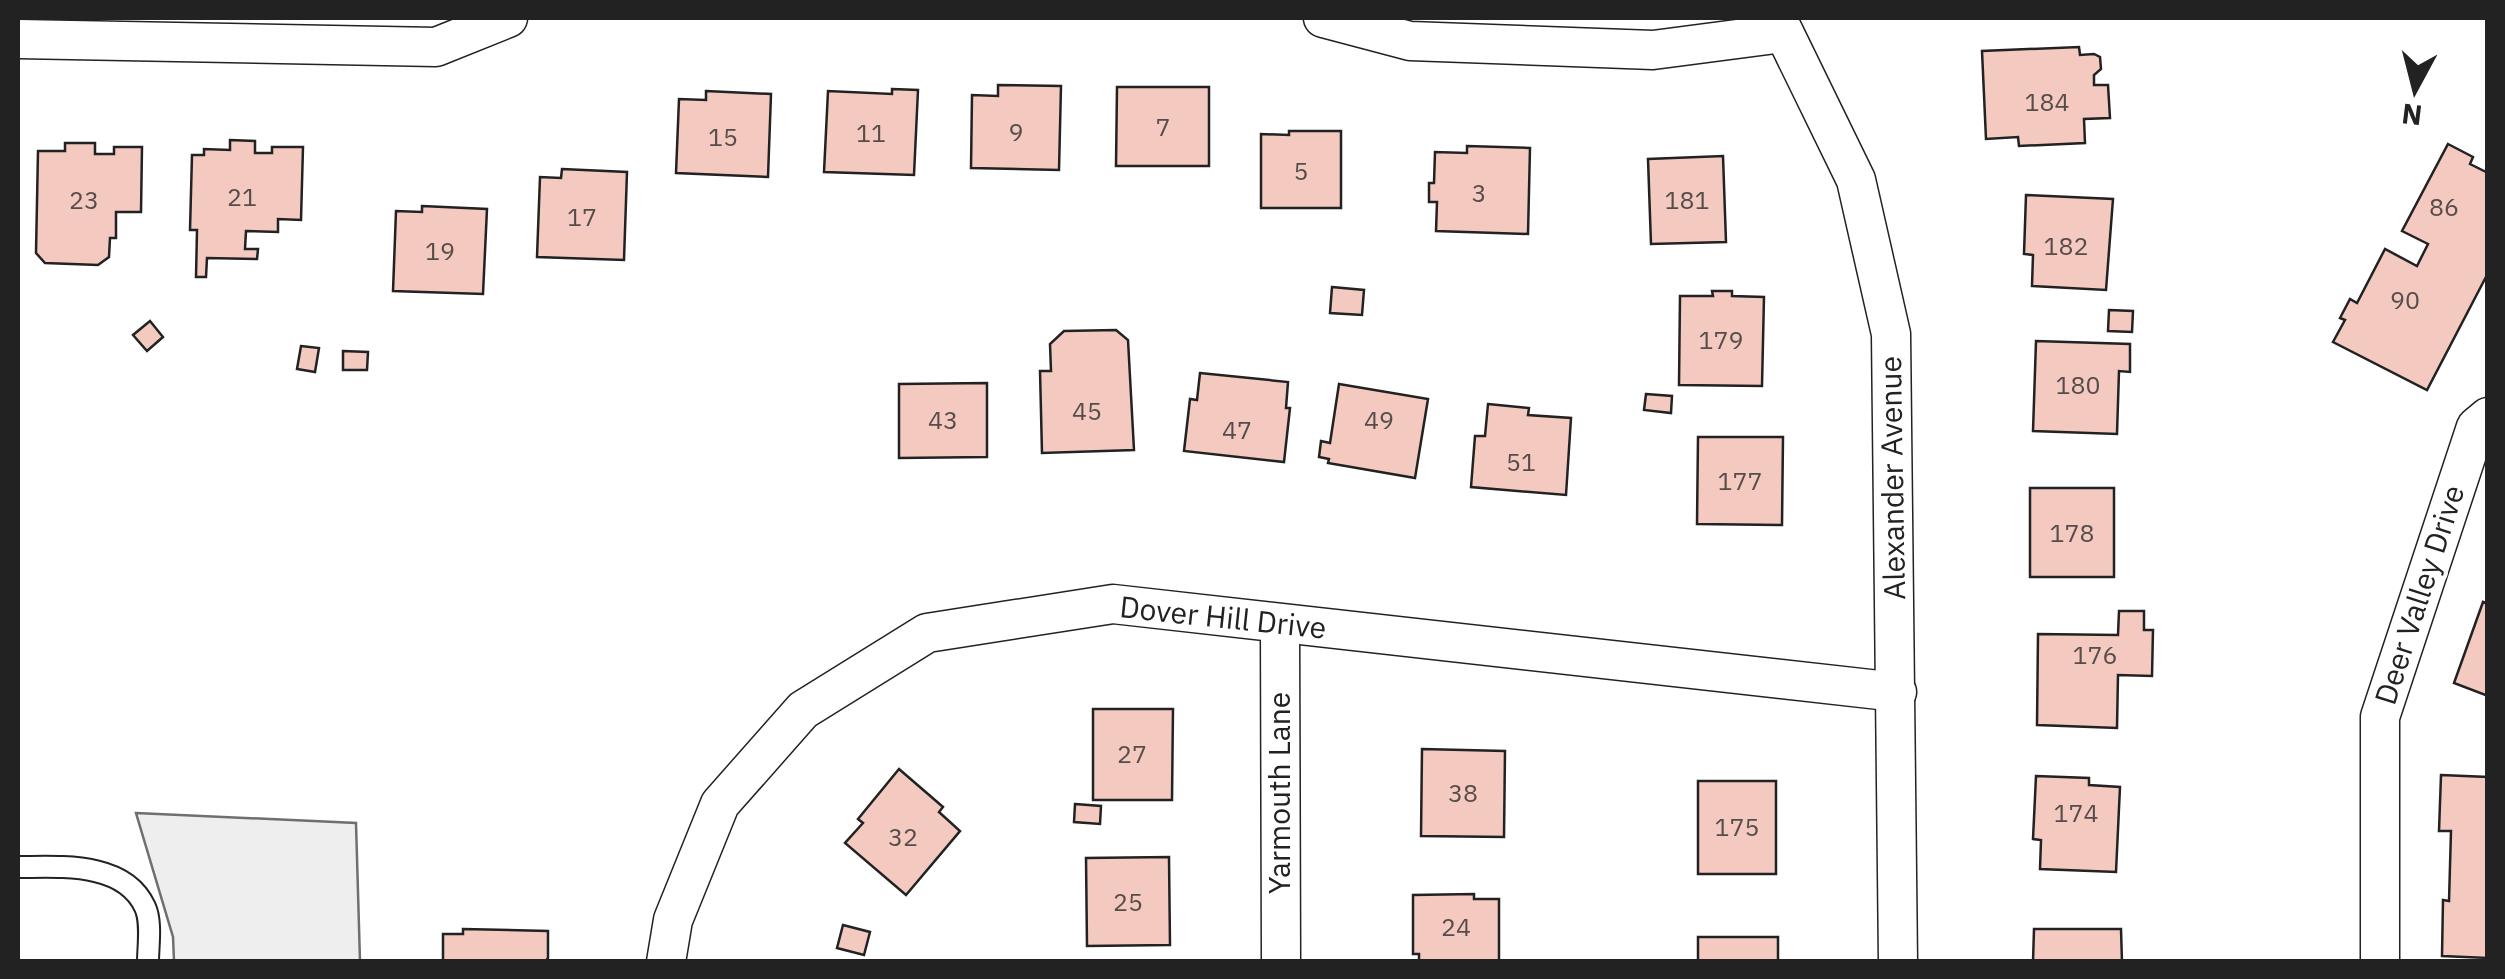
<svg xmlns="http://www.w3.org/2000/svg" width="2505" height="979" viewBox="0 0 2505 979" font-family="'IBM Plex Sans',sans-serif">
	<rect width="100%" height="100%" fill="#fff"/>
	<path fill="#eee" stroke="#6f6f6f" stroke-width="2.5" d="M136,813l220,10 4,138h-186l-1,-24z"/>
	<g fill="#f3c9c0" stroke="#222" stroke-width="2.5">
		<path d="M2079,47l1,8 14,-1 6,3 1,12 -7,6v10h14l2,33 -26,1 1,24 -66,3 -1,-9 -32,2 -4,-88z"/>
		<path d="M998,85l63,1 -2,84 -88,-2 1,-73 26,1z"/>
		<path d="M1117,87h92v79h-93z"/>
		<path d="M892,89l26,1 -4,85 -90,-3 4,-81 64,3z"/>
		<path d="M706,91l65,3 -3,83 -92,-4 3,-74 27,1z"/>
		<path d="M1289,131h52v77h-80v-74l28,1z"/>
		<path d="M230,140l25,1v12h17v-6h31l-2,73 -23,-1v13l-32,-1 -1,18h13l-1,10 -50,-1 -1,19h-10l1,-47h-7l2,-75h12v-6l26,1z"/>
		<path d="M65,143h30v11h19v-7h28l-1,65h-25v26h-6l-1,19 -11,8 -53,-2 -9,-10 2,-102h27z"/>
		<path d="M2448,144l25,13 -3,7 18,9v100l-61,117 -94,-48 12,-22 -5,-2 10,-19 7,4 28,-54 32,17 11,-22 -26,-13z"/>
		<path d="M1467,146l63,2 -2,86 -92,-3 1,-29h-8v-19h5l1,-31 32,1z"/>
		<path d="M1723,156l3,86 -75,2 -3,-85z"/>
		<path d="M562,169l65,3 -3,88 -87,-3 3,-80 21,1z"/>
		<path d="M2026,195l87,4 -7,91 -74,-4 1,-31 -9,-1z"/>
		<path d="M422,206l65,3 -4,85 -90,-3 3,-80 26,1z"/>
		<path d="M1332,287l32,3 -2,25 -32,-2z"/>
		<path d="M1712,291h20v5l32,1 -2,89 -83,-1 1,-89h33z"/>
		<path d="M2109,310l24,1 -1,21 -24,-1z"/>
		<path d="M150,321l13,16 -16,14 -14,-16z"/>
		<path d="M1116,330l12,10 6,110 -92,3 -2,-82h11l-1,-27 14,-13z"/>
		<path d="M2036,341l94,3v28l-11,-1 -2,63 -84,-3z"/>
		<path d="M301,346l18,2 -4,24 -18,-3z"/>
		<path d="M343,351l25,1 -1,18h-24z"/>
		<path d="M1200,373l88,9 -2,26h4l-6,54 -100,-11 6,-52 7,1z"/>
		<path d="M987,383v74l-88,1v-74z"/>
		<path d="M1339,384l89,15 -13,79 -87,-15 1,-4 -10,-2 2,-16 9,2z"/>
		<path d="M1646,394l26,2 -1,17 -27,-3z"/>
		<path d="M1488,404l41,4 -1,7 43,3 -5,77 -95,-8 4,-51h10z"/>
		<path d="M1698,437h85l-1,88 -85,-1z"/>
		<rect x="2030" y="488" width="84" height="89"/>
		<path d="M2483,602l5,2v92l-34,-13z"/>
		<path d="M2119,611h25v19h9l-1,46 -34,-1 -1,53 -80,-3 1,-91 80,1z"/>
		<path d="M1093,709h80l-1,91h-79z"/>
		<path d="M1422,749l83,2 -1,86 -83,-1z"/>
		<path d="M899,769l44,38 -4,5 21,19 -54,64 -61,-52 18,-20 -5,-4z"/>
		<path d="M2441,775l47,2v181l-46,-2 1,-56 6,1 2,-70h-12z"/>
		<path d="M2036,776l53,2v7l31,2 -4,85 -76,-3 1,-29 -8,-1z"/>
		<rect x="1698" y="781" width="78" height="93"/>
		<path d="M1075,804l26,2 -1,18 -26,-2z"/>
		<path d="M1169,857l1,88 -83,1 -1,-88z"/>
		<path d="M1474,894v5h25v63h-80v-8h-6v-59z"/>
		<path d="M843,925l27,7 -6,23 -27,-7z"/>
		<path d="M463,929l85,2v27l-3,4h-102v-28h20z"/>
		<path d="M2034,929h87l1,33h-89z"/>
		<rect x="1698" y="937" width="80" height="25"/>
	</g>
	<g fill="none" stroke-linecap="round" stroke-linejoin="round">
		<defs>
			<path id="service" d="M18,867c41,0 106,-6 127,40 7,15 3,39 3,55"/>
			<g id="minor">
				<path d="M1323,18l87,23 243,9 130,-17"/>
				<path d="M1777,18l79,162 35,154 7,628"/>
				<path d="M18,39l418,8 72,-29"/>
				<path d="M1280,625l1,337"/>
				<path d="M666,962l7,-42 47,-116 83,-94 124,-77 186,-29 784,88"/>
				<path d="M2380,962v-245l96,-290 12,-10"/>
			</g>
		</defs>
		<use href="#service" stroke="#222" stroke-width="24"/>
		<use href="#minor" stroke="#222" stroke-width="41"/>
		<use href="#service" stroke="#fff" stroke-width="20"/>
		<use href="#minor" stroke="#fff" stroke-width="38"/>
	</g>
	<g text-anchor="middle" stroke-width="8" stroke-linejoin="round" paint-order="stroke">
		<g font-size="25" fill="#564c4a">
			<text x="2047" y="111">184</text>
			<text x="1163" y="136">7</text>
			<text x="1016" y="141">9</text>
			<text x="871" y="142">11</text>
			<text x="723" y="146">15</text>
			<text x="1301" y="180">5</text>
			<text x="1479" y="202">3</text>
			<text x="242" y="206">21</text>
			<text x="84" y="209">23</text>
			<text x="1687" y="209">181</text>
			<text x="2444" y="216">86</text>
			<text x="582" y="226">17</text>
			<text x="2066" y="255">182</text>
			<text x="440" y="260">19</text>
			<text x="2405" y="309">90</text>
			<text x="1721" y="349">179</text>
			<text x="2078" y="394">180</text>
			<text x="1087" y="420">45</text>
			<text x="943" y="429">43</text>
			<text x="1379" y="429">49</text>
			<text x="1237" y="439">47</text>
			<text x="1521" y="471">51</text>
			<text x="1740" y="490">177</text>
			<text x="2072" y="542">178</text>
			<text x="2095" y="664">176</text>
			<text x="1132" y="763">27</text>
			<text x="1463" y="802">38</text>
			<text x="2076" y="822">174</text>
			<text x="1737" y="836">175</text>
			<text x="903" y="846">32</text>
			<text x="1128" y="911">25</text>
			<text x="1456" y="936">24</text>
		</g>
		<g font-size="30" fill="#222" stroke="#fff">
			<text transform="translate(1893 478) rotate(-91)" y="10">Alexander Avenue</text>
			<text transform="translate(2420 595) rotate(-72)" y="10">Deer Valley Drive</text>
			<text transform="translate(1223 618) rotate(6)" y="10">Dover Hill Drive</text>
			<text transform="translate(1280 793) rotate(-90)" y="10">Yarmouth Lane</text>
		</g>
	</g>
	<rect width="2505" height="979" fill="none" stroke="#222222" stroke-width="40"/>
	<g transform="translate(2415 90) rotate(187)" stroke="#ffffff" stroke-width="8" paint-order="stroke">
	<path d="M0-8L18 38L0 25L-18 38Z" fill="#222222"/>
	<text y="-15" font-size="28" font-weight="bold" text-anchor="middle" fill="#222222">N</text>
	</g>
</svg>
